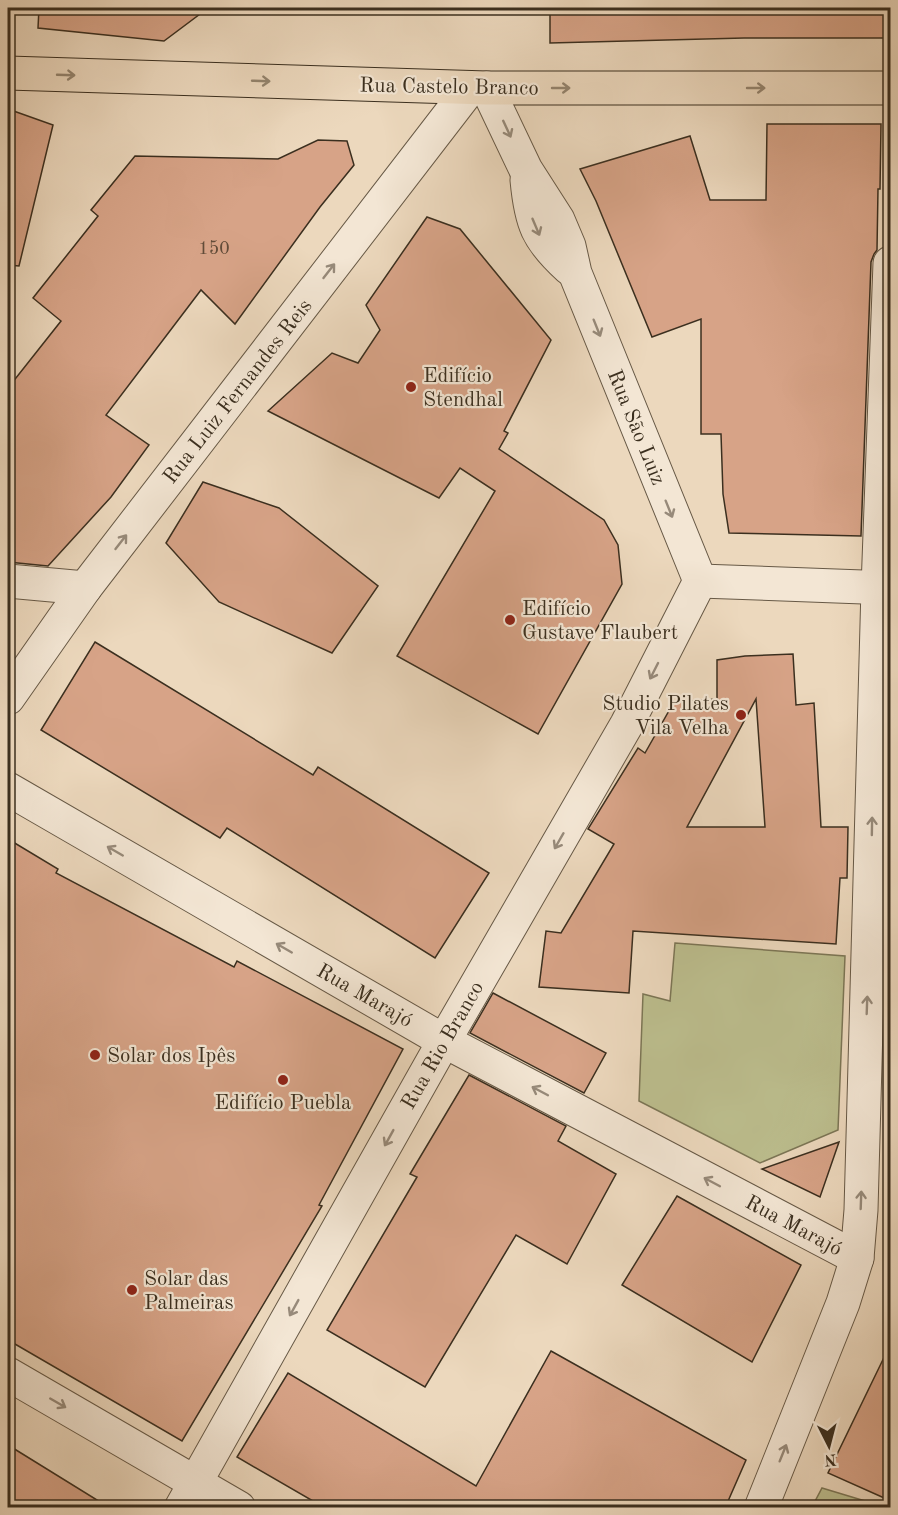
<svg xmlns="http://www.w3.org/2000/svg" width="898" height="1515" viewBox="0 0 898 1515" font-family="'Old Standard TT',serif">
	<rect width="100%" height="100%" fill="#ecd8bd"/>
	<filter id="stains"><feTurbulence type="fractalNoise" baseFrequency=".00333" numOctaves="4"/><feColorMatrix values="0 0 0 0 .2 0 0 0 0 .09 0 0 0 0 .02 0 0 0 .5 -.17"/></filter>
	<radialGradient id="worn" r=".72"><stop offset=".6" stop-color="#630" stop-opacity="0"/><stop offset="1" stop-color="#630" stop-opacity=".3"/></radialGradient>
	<g fill="#bcbe8e" stroke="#7c7656" stroke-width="1.5">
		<path d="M675,943l170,13 -7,174 -78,33 -121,-62 4,-107 27,7z"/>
		<path d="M822,1488l63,19h-73z"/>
	</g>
	<g fill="#d7a387" stroke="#3b2f1f" stroke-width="1.5" fill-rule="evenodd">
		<path d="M39,8h169l-44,33 -126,-13z"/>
		<path d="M550,8h337l-1,30h-142l-194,5z"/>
		<path d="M8,109l45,16 -34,141 -11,-1z"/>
		<path d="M767,124h114l-1,65h-2l-1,61 -3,4 -3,8 -10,274 -132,-3 -6,-39 -2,-60h-20v-115l-49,18 -56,-136 -16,-32 110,-33 20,64h56z"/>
		<path d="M318,140l29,1 7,24 -34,42 -85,117 -34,-34 -95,125 43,30 -38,52 -63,69 -40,-4v-174l53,-67 -28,-23 65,-82 -7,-6 44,-54 143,3z"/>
		<path d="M427,217l33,12 91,111 -47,91 4,2 -9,16 105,71 14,25 4,39 -84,150 -141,-78 98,-165 -35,-23 -21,30 -171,-87 64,-58 26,10 22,-33 -14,-25z"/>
		<path d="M203,482l76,26 99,78 -46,67 -113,-51 -53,-59z"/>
		<path d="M95,642l218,133 5,-8 171,106 -54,85 -208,-130 -7,10 -179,-108z"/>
		<path d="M793,654l3,51 18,-2 7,124h27l-1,51h-7l-4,66 -203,-13 -4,62 -90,-6 7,-56 15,2 53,-89 -26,-15 50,-81 7,5 29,-51 43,-3v-39l28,-4zM756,699l9,128h-78z"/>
		<path d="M8,839l50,30 -2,4 178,94 3,-6 166,88 -84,156 3,1 -140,235 -174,-101z"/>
		<path d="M493,993l113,60 -22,40 -114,-60z"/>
		<path d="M469,1075l97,51 -8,15 58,33 -49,90 -51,-29 -91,152 -98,-57 90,-153 -7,-3z"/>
		<path d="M839,1142l-19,55 -58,-28z"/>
		<path d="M677,1196l124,69 -49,97 -130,-77z"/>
		<path d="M891,1343v158l-63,-28z"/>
		<path d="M551,1351l195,109 -21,48h-400l-88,-51 51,-84 188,113z"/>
		<path d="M8,1445l102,63h-102z"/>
	</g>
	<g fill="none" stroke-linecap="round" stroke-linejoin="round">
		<defs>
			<g id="minor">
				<path d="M487,88l39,82 32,50 11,26 6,27 125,308"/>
				<path d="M527,180c4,43 10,59 42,88"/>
				<path d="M8,581l77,7"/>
				<path d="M700,581l190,7"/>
				<path d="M8,698l77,-110 385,-500"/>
				<path d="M8,789l436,252 413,217"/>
				<path d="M8,1374l231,134"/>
				<path d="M181,1508l263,-467 183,-317 73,-143"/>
				<path d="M761,1508l82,-205 14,-45 4,-48 17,-622 12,-325"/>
			</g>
			<path id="major" d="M8,73l479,15h403"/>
		</defs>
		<use href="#minor" stroke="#675946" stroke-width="35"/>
		<use href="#major" stroke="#3b2f1f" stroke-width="35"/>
		<use href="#minor" stroke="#f3e6d4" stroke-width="33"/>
		<use href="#major" stroke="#ecd8bd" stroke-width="33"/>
	</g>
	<defs><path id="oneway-shaft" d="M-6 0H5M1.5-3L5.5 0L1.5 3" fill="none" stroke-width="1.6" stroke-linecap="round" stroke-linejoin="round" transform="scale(1.5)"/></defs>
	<g stroke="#94846e">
		<use href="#oneway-shaft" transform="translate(66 75) rotate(2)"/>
		<use href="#oneway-shaft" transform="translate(261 81) rotate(2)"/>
		<use href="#oneway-shaft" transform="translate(561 88)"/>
		<use href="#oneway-shaft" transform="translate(756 88)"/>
	</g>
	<g stroke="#978a7a">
		<use href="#oneway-shaft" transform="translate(507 129) rotate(65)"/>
		<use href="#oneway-shaft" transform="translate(536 227) rotate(67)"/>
		<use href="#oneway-shaft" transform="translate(329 271) rotate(-52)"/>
		<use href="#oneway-shaft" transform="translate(597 328) rotate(68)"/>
		<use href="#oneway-shaft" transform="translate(669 509) rotate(68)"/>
		<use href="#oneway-shaft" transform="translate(121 542) rotate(-52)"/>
		<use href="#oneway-shaft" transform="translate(654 671) rotate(117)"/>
		<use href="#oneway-shaft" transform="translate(872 826) rotate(-89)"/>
		<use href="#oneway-shaft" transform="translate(559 841) rotate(120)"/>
		<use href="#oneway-shaft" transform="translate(115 851) rotate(-150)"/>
		<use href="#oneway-shaft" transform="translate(284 948) rotate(-150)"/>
		<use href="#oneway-shaft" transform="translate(867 1005) rotate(-88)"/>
		<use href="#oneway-shaft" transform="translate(540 1091) rotate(-152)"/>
		<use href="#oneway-shaft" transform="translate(389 1138) rotate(119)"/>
		<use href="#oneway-shaft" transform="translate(712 1182) rotate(-152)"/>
		<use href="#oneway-shaft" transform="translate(861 1200) rotate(-88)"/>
		<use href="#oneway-shaft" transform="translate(294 1308) rotate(119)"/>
		<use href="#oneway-shaft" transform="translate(58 1403) rotate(30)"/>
		<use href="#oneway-shaft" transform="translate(783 1453) rotate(-68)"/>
	</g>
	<g fill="#8f2418" stroke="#f3e6d4" stroke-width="2">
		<circle cx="411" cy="387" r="6"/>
		<circle cx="510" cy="620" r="6"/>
		<circle cx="741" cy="715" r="6"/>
		<circle cx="95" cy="1055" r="6"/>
		<circle cx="283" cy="1080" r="6"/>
		<circle cx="132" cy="1290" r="6"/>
	</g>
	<g text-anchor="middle" stroke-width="4.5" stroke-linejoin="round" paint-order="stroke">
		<g font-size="18" fill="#624c39">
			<text x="214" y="254">150</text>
		</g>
		<g font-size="21" fill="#3b2f1f" stroke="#f3e6d4">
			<text transform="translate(449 86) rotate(1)" y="7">Rua Castelo Branco</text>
			<text transform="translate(237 391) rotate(-52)" y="7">Rua Luiz Fernandes Reis</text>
			<text transform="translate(637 427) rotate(68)" y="7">Rua São Luiz</text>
			<text transform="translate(365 995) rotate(30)" y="7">Rua Marajó</text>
			<text transform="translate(442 1045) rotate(-60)" y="7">Rua Rio Branco</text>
			<text transform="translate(794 1225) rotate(28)" y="7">Rua Marajó</text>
		</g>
		<g font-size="21" fill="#3b2f1f" stroke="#f3e6d4" text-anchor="start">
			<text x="423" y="382">Edifício<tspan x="423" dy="24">Stendhal</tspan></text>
			<text x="522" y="615">Edifício<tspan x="522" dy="24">Gustave Flaubert</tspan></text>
			<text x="729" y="710" text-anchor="end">Studio Pilates<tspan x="729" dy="24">Vila Velha</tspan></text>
			<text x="107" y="1062">Solar dos Ipês</text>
			<text x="283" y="1109" text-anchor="middle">Edifício Puebla</text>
			<text x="144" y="1285">Solar das<tspan x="144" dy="24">Palmeiras</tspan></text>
		</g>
	</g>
	<rect width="898" height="1515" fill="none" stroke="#ecd8bd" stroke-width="30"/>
	<rect x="9" y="9" width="880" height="1497" fill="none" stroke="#3b2f1f" stroke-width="3"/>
	<rect x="15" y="15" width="868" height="1485" fill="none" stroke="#3b2f1f" stroke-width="1.5"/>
	<g transform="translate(829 1446) rotate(174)" stroke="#f3e6d4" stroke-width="4.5" paint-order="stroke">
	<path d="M0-4.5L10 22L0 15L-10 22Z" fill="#3b2f1f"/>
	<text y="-9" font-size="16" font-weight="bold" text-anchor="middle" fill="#3b2f1f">N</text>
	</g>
	<rect width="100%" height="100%" filter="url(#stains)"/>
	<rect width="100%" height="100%" fill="url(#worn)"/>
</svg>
